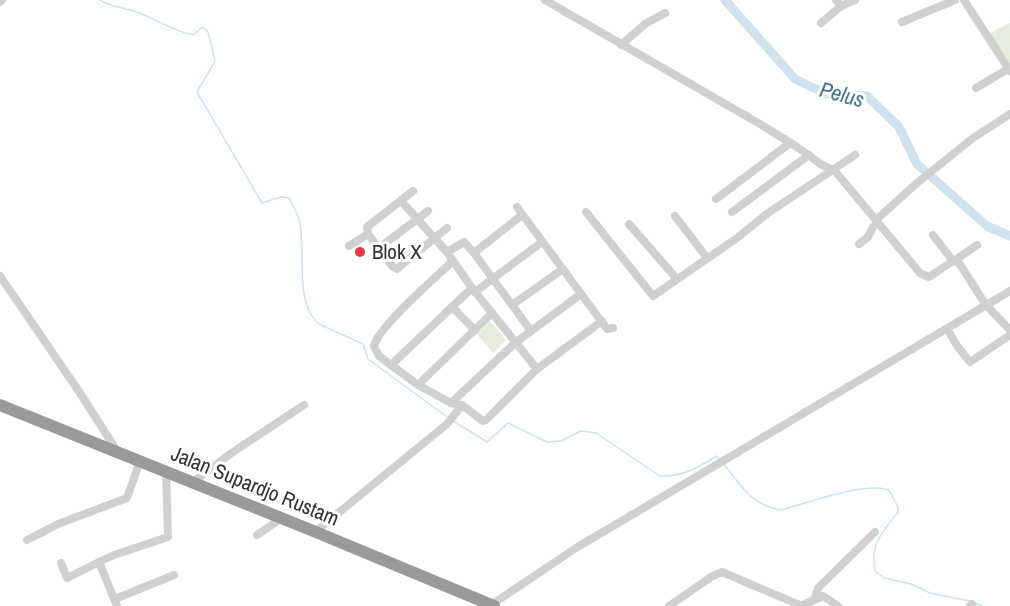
<svg xmlns="http://www.w3.org/2000/svg" width="1010" height="606" viewBox="0 0 1010 606" font-family="'Archivo Narrow',sans-serif">
	<rect width="100%" height="100%" fill="#fff"/>
	<g fill="#e6ecdf">
		<path d="M1010,23v45l-22,-34z"/>
		<path d="M490,321l16,19 -13,13 -16,-19z"/>
	</g>
	<g fill="none" stroke-linecap="round" stroke-linejoin="round">
		<g stroke="#cfe2ee" stroke-width="1.5">
			<path d="M100,0c11,7 23,7 36,12 19,6 37,19 57,23l10,-8 5,5 7,29 -18,31 65,111 19,-6 8,1c3,7 8,14 10,22 8,29 -6,83 20,104l44,20 5,15 79,58"/>
			<path d="M453,421l34,21 21,-19 39,19 14,-1 20,-10 15,2 64,43c22,1 39,-9 57,-20l3,4"/>
			<path d="M723,463c19,23 26,41 58,47 26,-7 85,-29 108,-20l9,17v5c-16,21 -28,31 -23,59l9,7 27,6 19,9 40,8"/>
			<path d="M975,603l7,3"/>
		</g>
		<path stroke="#cfe2ee" stroke-width="9" d="M725,0l70,79 31,15 41,2 32,31 18,37 70,62 23,10"/>
		<g stroke="#d0d0d0" stroke-width="8">
			<path d="M545,0l215,124 37,23 25,18 12,5 86,103 9,4 24,-16 6,2 27,42 24,25"/>
			<path d="M836,0l5,6 14,-6"/>
			<path d="M964,0l46,71"/>
			<path d="M0,2l2,-2"/>
			<path d="M902,22l53,-22"/>
			<path d="M821,23l20,-17"/>
			<path d="M621,45l24,-21 20,-11"/>
			<path d="M976,88l32,-19"/>
			<path d="M413,191l-46,36 1,7 25,33 4,2 50,-41"/>
			<path d="M716,199l74,-56"/>
			<path d="M401,201l46,51"/>
			<path d="M517,207l90,122 6,-1"/>
			<path d="M586,212l67,84 84,-58 31,-25 87,-58"/>
			<path d="M732,212l77,-57"/>
			<path d="M522,215l-48,38 -10,-11 -17,10 25,36 65,81"/>
			<path d="M675,216l32,42"/>
			<path d="M876,220l41,-37 56,-45 37,-24"/>
			<path d="M629,224l47,54"/>
			<path d="M933,235l20,26"/>
			<path d="M859,244l9,-7 5,-10 5,-4"/>
			<path d="M349,246l19,-12"/>
			<path d="M379,248l49,-37"/>
			<path d="M474,253l57,78"/>
			<path d="M453,261c-17,16 -74,65 -79,85l5,10 39,29 33,18 11,2 21,16 3,-1 51,-51 65,-48"/>
			<path d="M954,261l23,-16"/>
			<path d="M0,276l78,114 39,61"/>
			<path d="M475,292l67,-50"/>
			<path d="M512,305l51,-36"/>
			<path d="M452,307l23,23"/>
			<path d="M947,329l11,18 12,15 40,-27"/>
			<path d="M392,364l80,-76"/>
			<path d="M418,385l74,-72"/>
			<path d="M451,403l64,-60 66,-49"/>
			<path d="M193,482l40,-30 71,-47"/>
			<path d="M315,532l132,-108 15,-19"/>
			<path d="M257,535l25,-17"/>
			<path d="M27,540l31,-16 69,-26 13,-37"/>
			<path d="M61,563l6,15 32,-16"/>
			<path d="M815,598l3,-10 57,-56"/>
			<path d="M115,599l59,-24"/>
			<path d="M491,605l85,-57 434,-257"/>
			<path d="M117,606l-18,-44 15,-7 54,-18 -2,-66"/>
			<path d="M669,606l42,-29 11,-5 80,34"/>
			<path d="M801,606l22,-10 15,10"/>
			<path d="M970,606l2,-2"/>
		</g>
		<path stroke="#9a9a9a" stroke-width="12" d="M0,405l311,125 183,76"/>
	</g>
	<circle fill="#e63946" stroke="#fff" stroke-width="2" cx="360" cy="252" r="6"/>
	<g text-anchor="middle" stroke-width="6" stroke-linejoin="round" paint-order="stroke">
		<g font-size="21" fill="#333" stroke="#fff" text-anchor="start">
			<text x="372" y="259">Blok X</text>
		</g>
		<g font-size="21" fill="#333" stroke="#fff">
			<text transform="translate(255 486) rotate(22)" y="7">Jalan Supardjo Rustam</text>
		</g>
		<g font-size="22" font-style="italic" fill="#3f7597" stroke="#fff">
			<text transform="translate(842 94) rotate(15)" y="8">Pelus</text>
		</g>
	</g>
</svg>
